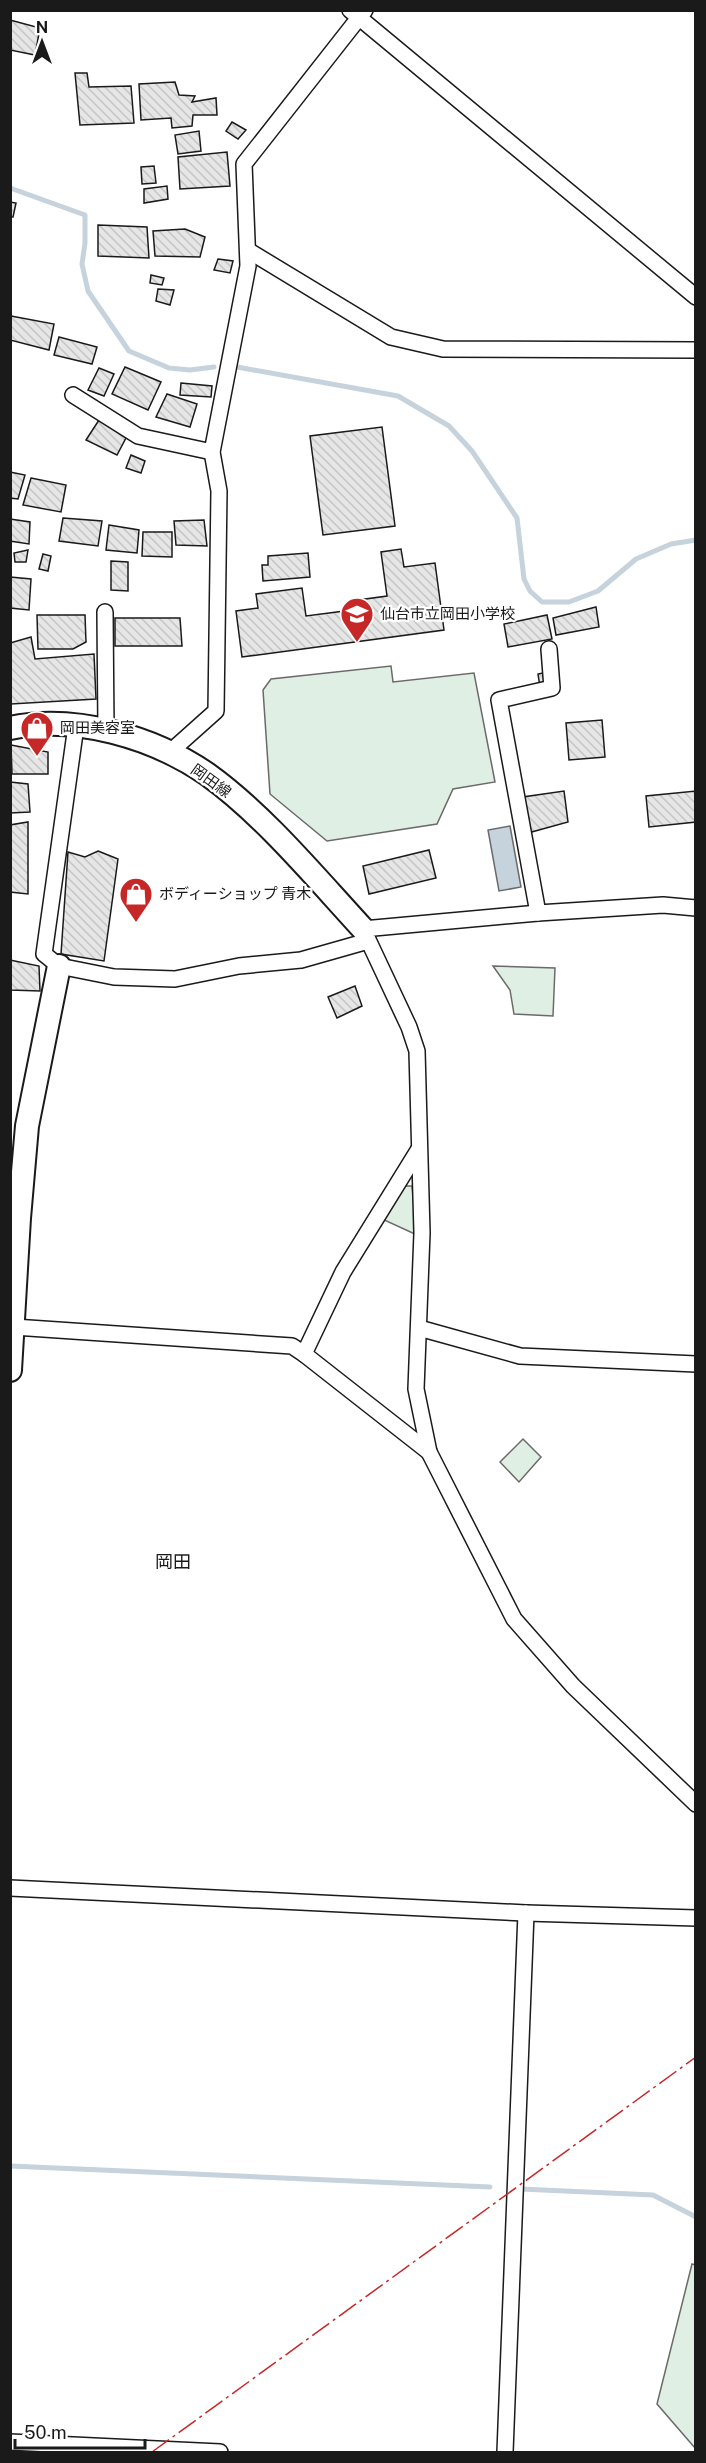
<svg xmlns="http://www.w3.org/2000/svg" width="706" height="2463" viewBox="0 0 706 2463" font-family="'Public Sans','Noto Sans JP',sans-serif">
	<defs>
		<pattern id="building-back-hatch" width="6" height="6" patternUnits="userSpaceOnUse" patternTransform="scale(1.5)"><rect width="6" height="6" fill="#e6e6e6"/><path d="M-1 5l2 2M0 0l6 6M5-1l2 2" fill="none" stroke="#c5c5c5"/></pattern>
	</defs>
	<rect width="100%" height="100%" fill="#fff"/>
	<g fill="#e0efe3" stroke="#6a6a6a" stroke-width="1.5">
		<path d="M391,666l2,16 81,-9 21,109 -42,7 -16,35 -110,17 -57,-47 -7,-104 8,-11z"/>
		<path d="M493,966l62,2 -2,48 -39,-2 -4,-24z"/>
		<path d="M403,1186h9l5,49 -35,-16z"/>
		<path d="M523,1439l18,18 -22,25 -19,-20z"/>
		<path d="M692,2264l4,1 -1,183 -38,-44z"/>
	</g>
	<path fill="#c6d2dc" stroke="#6a6a6a" stroke-width="1.5" d="M510,826l11,61 -22,4 -11,-61z"/>
	<g fill="none" stroke-linecap="round" stroke-linejoin="round">
		<g stroke="#c6d2dc" stroke-width="5">
			<path d="M10,188l75,27v28l-3,21 6,27 41,60 40,17 21,2 24,-3"/>
			<path d="M237,367l161,29 51,30 23,25 45,67 7,61 6,12 12,11h27l29,-11 38,-32 35,-15 25,-4"/>
			<path d="M10,2166l480,21"/>
			<path d="M521,2189l132,6 43,22"/>
		</g>
	</g>
	<g fill="url(#building-back-hatch)" stroke="#1a1a1a" stroke-width="1.5">
		<path d="M10,20l30,8 -5,27 -25,-5z"/>
		<path d="M75,73h12l2,14 42,-1 3,37 -54,2z"/>
		<path d="M175,82l4,13 16,1 -3,6 24,-4 1,17h-24l-1,11 -20,2 -1,-10 -30,2 -2,-36z"/>
		<path d="M232,122l14,8 -8,9 -12,-8z"/>
		<path d="M199,131l2,20 -23,3 -3,-19z"/>
		<path d="M227,152l3,34 -50,3 -2,-32z"/>
		<path d="M154,166l2,17 -14,1 -1,-17z"/>
		<path d="M167,186l1,13 -24,4v-14z"/>
		<path d="M10,202l6,1 -3,14h-3z"/>
		<path d="M98,225l49,2 2,31 -51,-2z"/>
		<path d="M185,229l20,8 -5,20 -45,-1 -2,-25z"/>
		<path d="M218,259l15,2 -3,12 -16,-3z"/>
		<path d="M151,275l13,3 -2,7 -12,-2z"/>
		<path d="M158,289l16,1 -4,15 -14,-4z"/>
		<path d="M11,316l43,8 -5,26 -39,-10z"/>
		<path d="M59,337l38,10 -5,17 -38,-9z"/>
		<path d="M125,367l36,15 -13,28 -36,-16z"/>
		<path d="M99,368l15,6 -10,22 -16,-6z"/>
		<path d="M181,383l31,3 -1,11 -31,-2z"/>
		<path d="M167,394l30,10 -7,23 -34,-10z"/>
		<path d="M99,420l28,16 -10,19 -31,-15z"/>
		<path d="M382,427l13,99 -72,9 -13,-99z"/>
		<path d="M131,455l14,6 -4,12 -15,-5z"/>
		<path d="M10,472l15,3 -7,24 -8,-1z"/>
		<path d="M31,478l35,7 -5,27 -38,-7z"/>
		<path d="M63,518l39,3 -4,25 -39,-5z"/>
		<path d="M10,519l20,3 -1,22 -19,-3z"/>
		<path d="M204,520l3,26 -31,-1 -2,-24z"/>
		<path d="M109,525l30,5 -2,23 -31,-3z"/>
		<path d="M143,532h29v25l-30,-1z"/>
		<path d="M401,549l3,18 31,-4 9,67 -202,27 -6,-46 22,-3 -2,-14 46,-6 4,28 46,-6 -1,-9 36,-5 -6,-44z"/>
		<path d="M28,550l-2,12h-11l-1,-9z"/>
		<path d="M308,553l2,24 -47,4 -1,-16h6v-9z"/>
		<path d="M43,554l8,2 -3,15 -9,-2z"/>
		<path d="M111,561l17,1v29l-17,-1z"/>
		<path d="M10,577l21,2 -2,31 -19,-2z"/>
		<path d="M596,607l3,20 -43,8 -3,-17z"/>
		<path d="M37,615h48l1,27 -13,7h-35z"/>
		<path d="M547,615l5,24 -44,8 -4,-23z"/>
		<path d="M115,618h65l2,28h-67z"/>
		<path d="M31,637l4,22 59,-5 2,45 -85,5 -1,-61z"/>
		<path d="M548,672l1,14 -9,1 -2,-13z"/>
		<path d="M602,720l3,37 -36,3 -3,-37z"/>
		<path d="M11,745l37,7v22h-36z"/>
		<path d="M10,782l18,2 2,28 -20,1z"/>
		<path d="M564,791l4,31 -40,11 -5,-36z"/>
		<path d="M696,791v31l-47,5 -3,-31z"/>
		<path d="M28,822v72l-18,-2v-67z"/>
		<path d="M429,850l7,28 -67,16 -6,-28z"/>
		<path d="M98,851l20,8 -14,102 -43,-7 7,-102 17,5z"/>
		<path d="M10,960l29,6 1,25 -30,-1z"/>
		<path d="M355,986l7,20 -25,12 -9,-21z"/>
	</g>
	<g fill="none" stroke-linecap="round" stroke-linejoin="round">
		<defs>
			<g id="street">
				<path d="M350,10l346,287"/>
				<path d="M249,251l142,86 52,12 253,1"/>
				<path d="M73,395l65,41 74,16"/>
				<path d="M105,612l1,118"/>
				<path d="M76,726l-32,228 15,12 55,11 61,2 64,-13 62,-6 67,-19"/>
				<path d="M169,753l47,-42 3,-220 -7,-39 36,-186 -4,-102 121,-154"/>
				<path d="M696,908l-33,-3 -125,8 -175,16 46,98 8,24 5,182 -6,156 13,63 85,167 59,67 123,118"/>
				<path d="M538,913l-39,-213 53,-12 -3,-39"/>
				<path d="M14,1327l278,19 12,8 39,-82 76,-123"/>
				<path d="M419,1328l101,28 176,8"/>
				<path d="M304,1354l125,98"/>
				<path d="M10,1888l516,25 170,5"/>
				<path d="M10,2442l210,10"/>
				<path d="M505,2452l21,-539"/>
			</g>
			<g id="secondary">
				<path d="M10,728c65,-14 143,9 197,46 56,40 109,104 156,155"/>
				<path d="M10,1370l9,-152 8,-92 32,-160"/>
			</g>
		</defs>
		<use href="#street" stroke="#1a1a1a" stroke-width="18"/>
		<use href="#secondary" stroke="#1a1a1a" stroke-width="26"/>
		<use href="#street" stroke="#fff" stroke-width="15"/>
		<use href="#secondary" stroke="#fff" stroke-width="22"/>
		<path stroke="#c62828" stroke-width="1.5" stroke-dasharray="21 4.5 3 4.5" stroke-linecap="butt" d="M152,2452l544,-395"/>
	</g>
	<defs>
		<symbol id="school-pin" viewBox="-11 -11 22 30"><path d="M0 17L-7.5 6A9.5 9.5 0 1 1 7.5 6Z" fill="#c62828" stroke="#fff"/><path d="M0-5L7-2L0 1L-7-2ZM-4 1L0 2.5L4 1V4Q0 6-4 4Z" fill="#fff"/></symbol>
		<symbol id="shop-pin" viewBox="-11 -11 22 30"><path d="M0 17L-7.5 6A9.5 9.5 0 1 1 7.5 6Z" fill="#c62828" stroke="#fff"/><path d="M-5-2.5h2.3a2.7 3.5 0 0 1 5.4 0H5L5.5 6h-11ZM-1.5-2.5h3a1.5 2.3 0 0 0-3 0Z" fill="#fff"/></symbol>
	</defs>
	<g fill-rule="evenodd">
		<use href="#school-pin" x="338" y="595" width="38" height="52"/>
		<use href="#shop-pin" x="18" y="709" width="38" height="52"/>
		<use href="#shop-pin" x="117" y="875" width="38" height="52"/>
	</g>
	<g text-anchor="middle" stroke-width="4.5" stroke-linejoin="round" paint-order="stroke">
		<g font-size="15" fill="#1a1a1a" stroke="#fff" text-anchor="start">
			<text x="380" y="619">仙台市立岡田小学校</text>
			<text x="60" y="733">岡田美容室</text>
			<text x="159" y="899">ボディーショップ 青木</text>
		</g>
		<g font-size="15" fill="#1a1a1a" stroke="#fff">
			<text transform="translate(211 781) rotate(36)" y="5">岡田線</text>
		</g>
		<g font-size="18" fill="#1a1a1a" stroke="#fff">
			<text x="173" y="1568">岡田</text>
		</g>
	</g>
	<rect width="706" height="2463" fill="none" stroke="#1a1a1a" stroke-width="24"/>
	<g transform="translate(42 42)" stroke="#ffffff" stroke-width="4.5" paint-order="stroke">
	<path d="M0-4.5L10 22L0 15L-10 22Z" fill="#1a1a1a"/>
	<text y="-9" font-size="16" font-weight="bold" text-anchor="middle" fill="#1a1a1a">N</text>
	</g>
	<path d="M15 2439v9h130v-9" fill="none" stroke="#1a1a1a" stroke-width="3"/>
	<text x="24" y="2439" font-size="18" fill="#1a1a1a" stroke="#ffffff" stroke-width="4.5" paint-order="stroke">50 m</text>
</svg>
